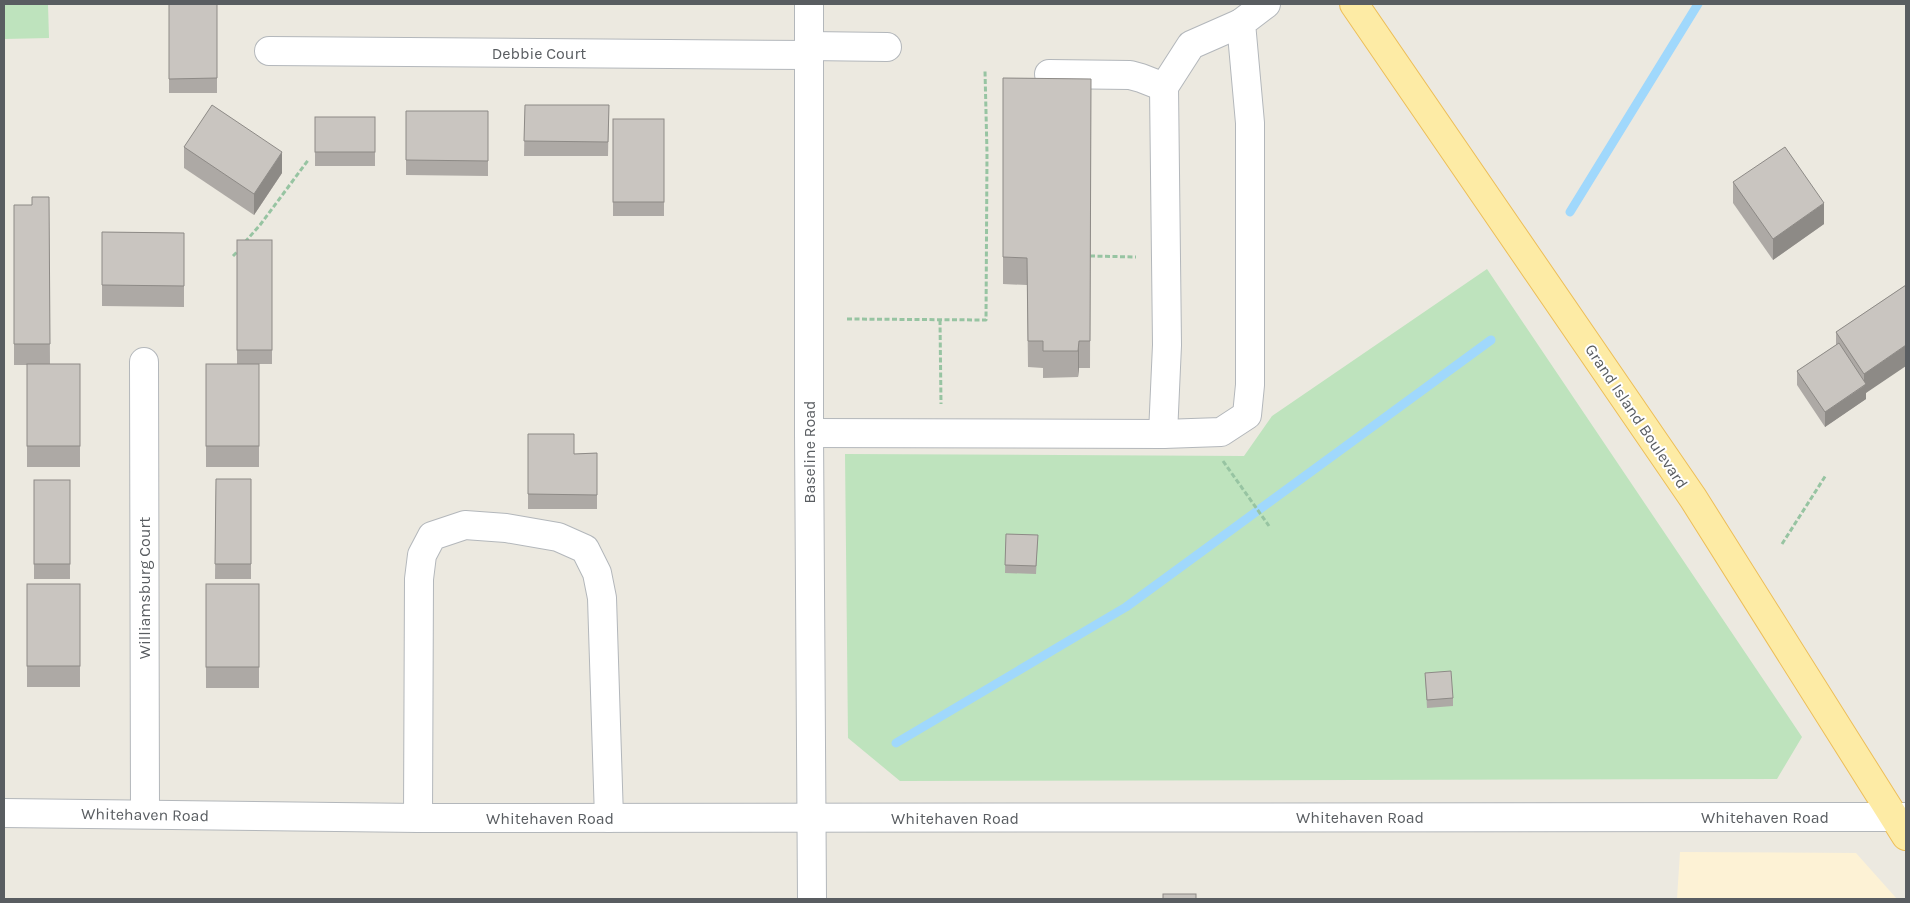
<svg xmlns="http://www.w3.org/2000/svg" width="1910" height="903" viewBox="0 0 1910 903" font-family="Karla,sans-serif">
	<rect width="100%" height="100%" fill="#ece9e0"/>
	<path fill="#fdf2d5" d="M1680,852l176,1 41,46h-220z"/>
	<g fill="#bee3bd">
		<path d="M4,4h44l1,34 -45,1z"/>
		<path d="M1487,269l315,468 -25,42 -877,2 -52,-43 -3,-284 399,2 28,-40z"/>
	</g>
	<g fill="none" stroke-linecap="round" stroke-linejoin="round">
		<g stroke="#a0d8fc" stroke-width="9">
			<path d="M1570,212l128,-208"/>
			<path d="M896,743l230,-136 365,-267"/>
		</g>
		<defs>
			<g id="minor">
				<path d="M809,4v429l3,466"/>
				<path d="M809,46l78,1"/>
				<path d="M269,51l541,4"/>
				<path d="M1049,74l81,1 11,3 23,9"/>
				<path d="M144,362l1,452"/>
				<path d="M809,433l354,1 58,-2 26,-17 3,-30v-262l-9,-100 25,-19"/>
				<path d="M1163,434l4,-89 -3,-258 27,-42 50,-22"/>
				<path d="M4,813l414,5 1488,-1"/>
				<path d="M418,818l1,-239 3,-24 10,-19 33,-11 41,3 52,9 27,12 12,24 5,25 7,220"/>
			</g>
			<path id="major" d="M1354,4l339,494 213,338"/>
		</defs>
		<use href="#minor" stroke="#b3b7bb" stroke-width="30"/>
		<use href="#major" stroke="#edbe58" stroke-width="30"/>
		<g stroke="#97c4a2" stroke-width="3" stroke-dasharray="5 2.5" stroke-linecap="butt">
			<path d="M245,242l15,-17 49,-66"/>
			<path d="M233,256l7,-7"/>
			<path d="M1090,256l46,1"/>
			<path d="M847,319l139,1 1,-167 -2,-82"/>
			<path d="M940,320l1,84"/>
			<path d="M1223,461l46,65"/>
			<path d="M1782,544l44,-69"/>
		</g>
		<use href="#minor" stroke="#fff" stroke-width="28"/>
		<use href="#major" stroke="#fdeba5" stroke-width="28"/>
	</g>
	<g fill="#ada9a5">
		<rect x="169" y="4" width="48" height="89"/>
		<path d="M1003,78l88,1 -1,289h-11l-1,9 -35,1v-10l-15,-1 -1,-82 -24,-1z"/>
		<path d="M525,105h84l-1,51h-84z"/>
		<path d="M406,111h82v65l-82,-1z"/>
		<rect x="315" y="117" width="60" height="49"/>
		<rect x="613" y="119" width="51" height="97"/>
		<path d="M184,147l98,26 -28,42 -70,-47z"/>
		<path d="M1733,182l91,42 -51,36 -40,-57z"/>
		<path d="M49,197l1,167h30v103h-53v-102h-13v-160h18z"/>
		<path d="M102,232l82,1v74l-82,-1z"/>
		<path d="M237,240h35v124h-15h2v103h-53v-103h31z"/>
		<path d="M1906,285l-40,108v6l-41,28 -28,-42v-14l39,-26v-13z"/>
		<path d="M528,434l46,20 23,-1v56h-69z"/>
		<path d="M216,479h35v100h-36z"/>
		<rect x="34" y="480" width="36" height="99"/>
		<path d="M1006,534l32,1 -2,39 -31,-1z"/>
		<rect x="27" y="584" width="53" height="103"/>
		<rect x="206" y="584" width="53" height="104"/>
		<path d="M1425,673l28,25v8l-26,2z"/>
	</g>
	<g fill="#8d8a86">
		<path d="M282,152v21l-28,42v-21z"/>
		<path d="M1824,203v21l-51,36v-21z"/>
		<path d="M1079,341v27l-1,9v-26z"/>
		<path d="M1906,345v21l-40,27v6l-41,28v-15l39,-26v-12z"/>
	</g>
	<g fill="#c9c5c0" stroke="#8d8a86">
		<path d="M169,4h48v74l-48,1z"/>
		<path d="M1003,78l88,1 -1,262h-11l-1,10h-35v-10h-15l-1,-83 -24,-1z"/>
		<path d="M212,105l70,47 -28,42 -70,-47z"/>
		<path d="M525,105h84l-1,37 -84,-1z"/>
		<path d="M406,111h82v50l-82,-1z"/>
		<rect x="315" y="117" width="60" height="35"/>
		<rect x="613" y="119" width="51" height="83"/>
		<path d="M1785,147l39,56 -51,36 -40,-57z"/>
		<path d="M32,197h17l1,147h-36v-139h18z"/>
		<path d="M102,232l82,1v53l-82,-1z"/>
		<rect x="237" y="240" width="35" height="110"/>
		<path d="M1906,285v60l-42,29 -28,-42z"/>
		<path d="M1839,343l27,41 -41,28 -28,-41z"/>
		<rect x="27" y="364" width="53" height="82"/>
		<rect x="206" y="364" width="53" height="82"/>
		<path d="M528,434h46v20l23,-1v42l-69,-1z"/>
		<path d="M216,479h35v85h-36z"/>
		<rect x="34" y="480" width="36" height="84"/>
		<path d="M1006,534l32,1 -2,31 -31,-1z"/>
		<rect x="27" y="584" width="53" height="82"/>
		<rect x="206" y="584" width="53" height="83"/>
		<path d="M1451,671l2,27 -26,2 -2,-27z"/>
		<rect x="1163" y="894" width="33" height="5"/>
	</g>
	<g text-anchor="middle" stroke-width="4" stroke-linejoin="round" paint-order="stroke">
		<g font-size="16" fill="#595d61" stroke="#fff">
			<text x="539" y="59">Debbie Court</text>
			<text transform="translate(1637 416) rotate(56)" y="6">Grand Island Boulevard</text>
			<text transform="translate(809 452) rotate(-90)" y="6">Baseline Road</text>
			<text transform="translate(144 588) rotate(-90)" y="6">Williamsburg Court</text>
			<text transform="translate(145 814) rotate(1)" y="6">Whitehaven Road</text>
			<text x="1360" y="823">Whitehaven Road</text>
			<text x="1765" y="823">Whitehaven Road</text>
			<text x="550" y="824">Whitehaven Road</text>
			<text x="955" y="824">Whitehaven Road</text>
		</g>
	</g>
	<rect width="1910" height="903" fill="none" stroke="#595d61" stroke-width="10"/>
</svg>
